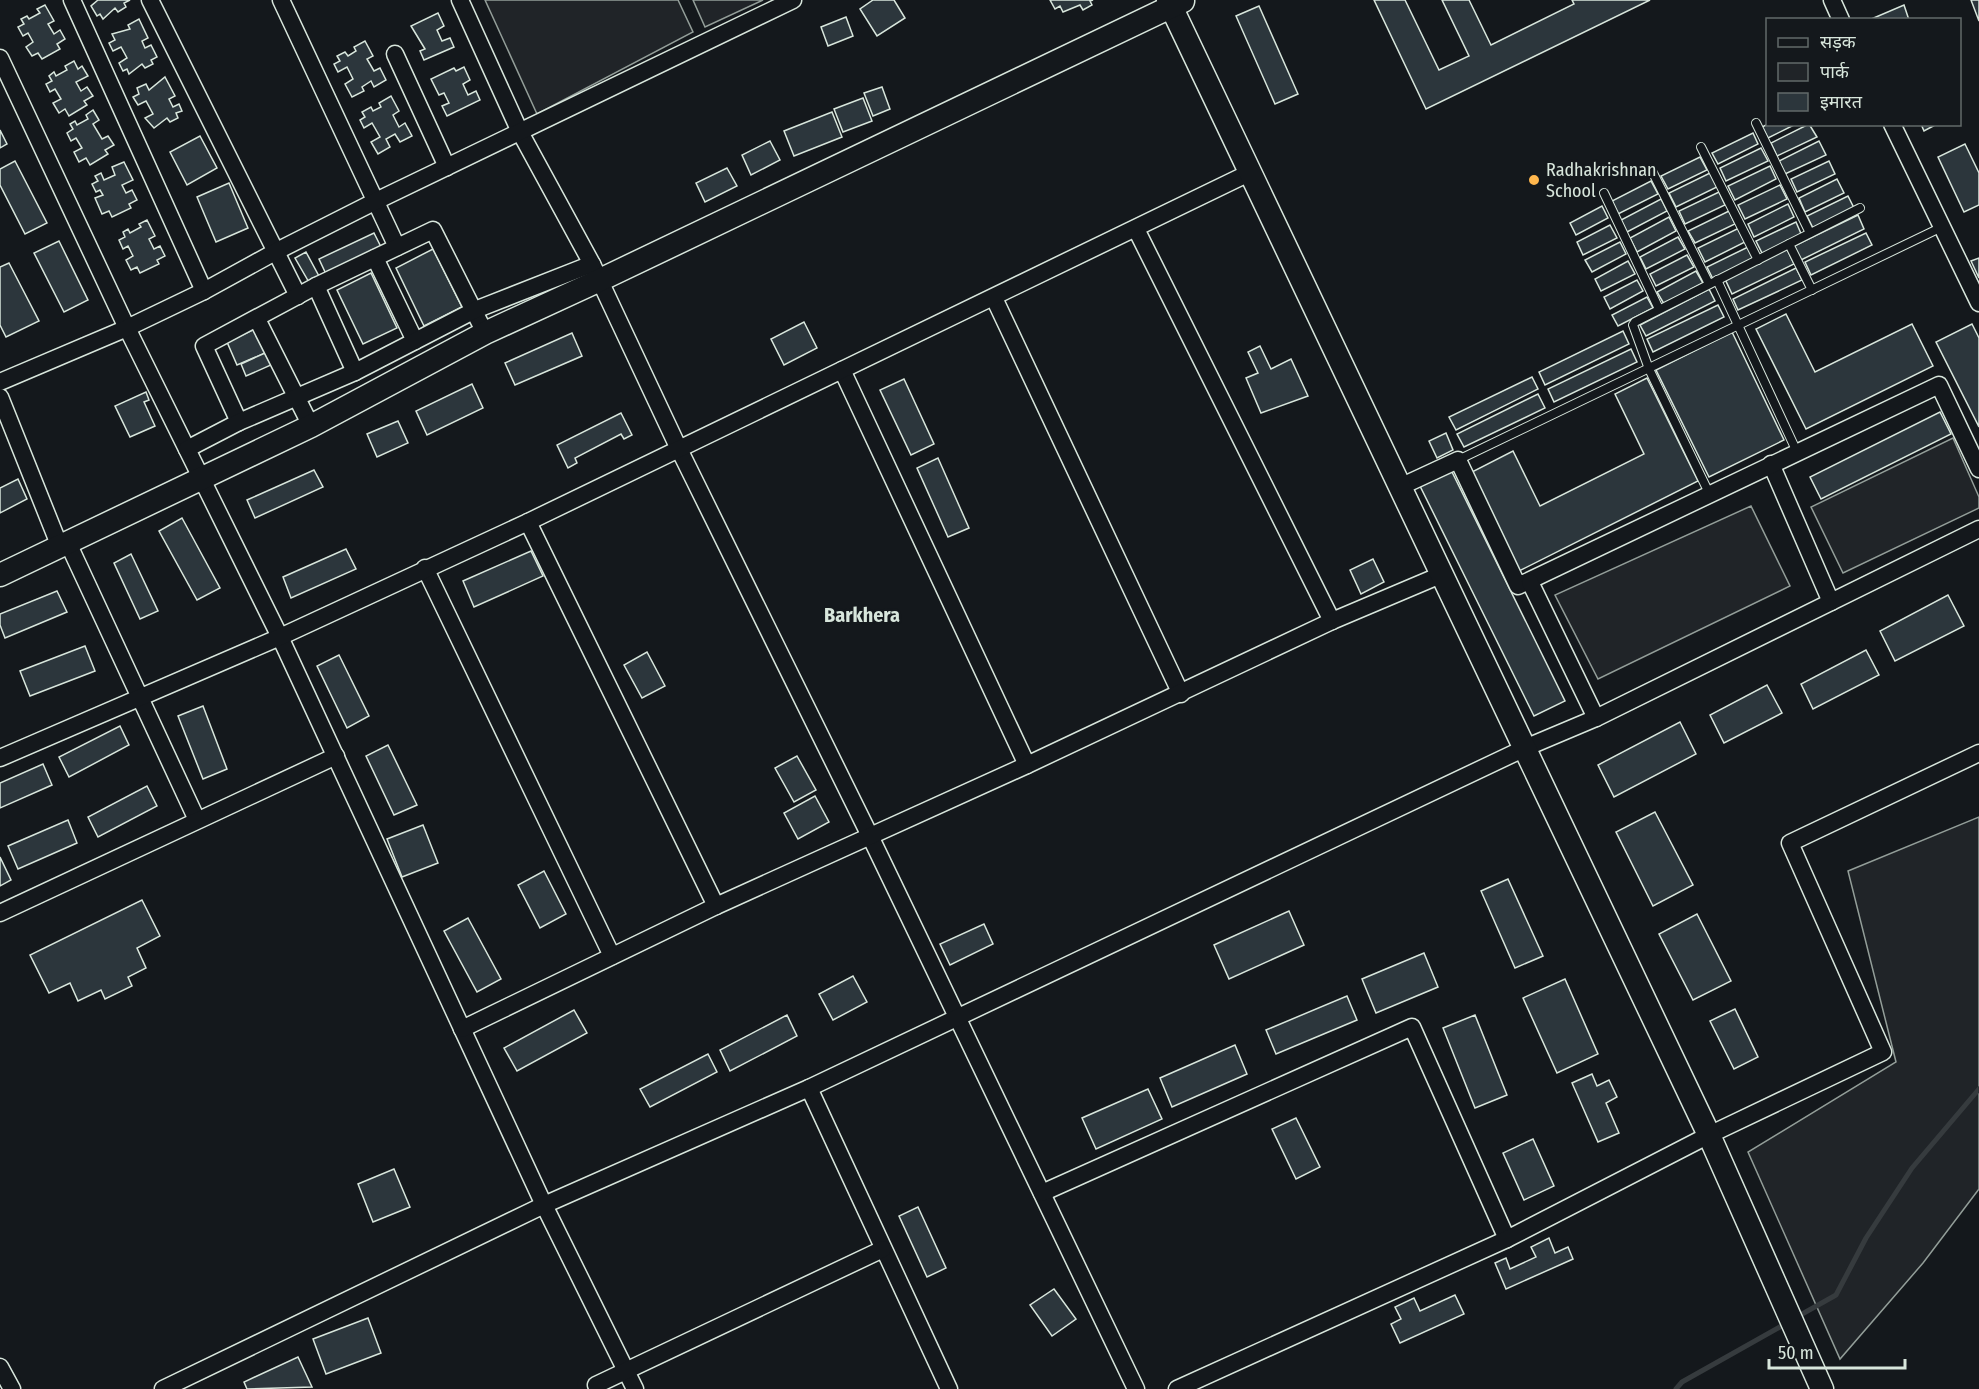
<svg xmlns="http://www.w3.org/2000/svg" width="1979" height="1389" viewBox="0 0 1979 1389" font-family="'Fira Sans Condensed','Noto Sans Devanagari',sans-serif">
	<rect width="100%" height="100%" fill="#14181c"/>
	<g fill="#202428" stroke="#939e99" stroke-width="1.5">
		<path d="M485,0h193l15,32 -156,82z"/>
		<path d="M693,0h70l-58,27z"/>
		<path d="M1953,438l26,59v11l-136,65 -32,-66z"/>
		<path d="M1751,506l39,80 -192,93 -43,-84z"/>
		<path d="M1979,817v372l-56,74 -83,96 -92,-207 148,-90 -48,-191z"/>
	</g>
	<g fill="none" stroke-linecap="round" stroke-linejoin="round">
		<g stroke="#363b3e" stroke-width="5">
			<path d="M1795,1318l41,-23 30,-57 46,-70 67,-79"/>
			<path d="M1676,1389l6,-7 105,-59"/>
		</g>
	</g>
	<g fill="#2c363c" stroke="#d8e6dc" stroke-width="1.5">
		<path d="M98,0h32l-6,3 2,4 -8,5 -3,-4 -12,11 -3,-5 -3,2 -6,-10z"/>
		<path d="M873,0h21l11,18 -28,18 -17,-27z"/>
		<path d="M1050,0h43l-3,1 2,4 -9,5 -3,-5 -17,7 -3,-6 -5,3z"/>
		<path d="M1374,0h31l34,70 30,-14 -27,-56h27l22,45 83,-41 -2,-4h78l-224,109z"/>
		<path d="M1971,0h8v21z"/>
		<path d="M45,5l9,16 -6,3 6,10 6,-4 5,9 -8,5 3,5 -18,10 -4,-6 -6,3 -6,-9 7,-5 -5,-9 -5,3 -5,-9 6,-3 -3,-5 6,-3 2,3 11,-6 -3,-4z"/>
		<path d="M1904,5l5,15h-40z"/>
		<path d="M1259,6l39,88 -23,10 -39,-88z"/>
		<path d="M438,13l6,13 -7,4 5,11 8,-3 4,9 -30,13 -4,-9 5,-2 -14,-23z"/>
		<path d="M846,17l7,19 -25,10 -7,-19z"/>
		<path d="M139,19l9,19 -6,3 3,7 6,-3 6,12 -6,3 2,4 -8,4 -3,-4 -13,10 -2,-5 -4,2 -4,-8 8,-5 -6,-11 -8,4 -4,-8 6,-3 -3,-6 18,-5 -2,-4z"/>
		<path d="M365,41l8,15 -6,3 7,12 6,-3 6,12 -12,7 -3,-6 -9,6 2,4 -12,6 -7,-13 8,-5 -6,-12 -9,5 -4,-8 6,-3 -3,-5 8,-4 3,4 8,-5 -2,-4z"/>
		<path d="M74,61l4,8 4,-3 6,10 -12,6 5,9 6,-4 6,9 -9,5 3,4 -18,11 -4,-7 -6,4 -6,-10 8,-4 -6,-10 -5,3 -4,-8 6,-3 -3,-5 5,-4 2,4 11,-6 -2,-4z"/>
		<path d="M464,67l6,13 -7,4 5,11 8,-4 4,9 -33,16 -5,-10 7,-3 -5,-10 -5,2 -8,-16 23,-11 2,3z"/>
		<path d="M165,77l10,19 -6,3 4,8 6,-3 3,7 -6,2 2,5 -8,4 -3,-4 -13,10 -9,-10 8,-4 -7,-13 -8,4 -5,-8 6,-3 -2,-6 9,-4 3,6z"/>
		<path d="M882,87l8,22 -17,7 -9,-23z"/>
		<path d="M391,96l8,15 -6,4 6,12 6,-4 7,13 -12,6 -5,-8 -9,5 4,8 -12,7 -7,-12 9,-5 -8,-14 -8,5 -4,-8 5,-3 -3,-5 9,-5 2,4 8,-4 -2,-4z"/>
		<path d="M863,98l9,23 -29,11 -9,-23z"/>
		<path d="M93,110l6,10 -6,4 9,15 6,-3 6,9 -9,5 3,4 -18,11 -4,-7 -7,4 -5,-10 8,-4 -6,-10 -5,3 -4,-8 6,-4 -3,-5 5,-3 2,4 11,-6 -2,-4z"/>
		<path d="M832,112l10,25 -48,19 -10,-25z"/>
		<path d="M1768,124h28l-28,14 -6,-11z"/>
		<path d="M1809,124l8,13 -40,19 -6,-13z"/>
		<path d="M1921,124h16l-13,7z"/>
		<path d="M0,130l7,14 -7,4z"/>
		<path d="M1753,133l5,11 -40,20 -6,-11z"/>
		<path d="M200,136l17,32 -30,17 -17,-33z"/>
		<path d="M770,141l10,19 -29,15 -9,-20z"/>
		<path d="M1819,141l7,14 -41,19 -6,-13z"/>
		<path d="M1965,144l14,29v32l-15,7 -26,-55z"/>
		<path d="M1761,148l7,13 -42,20 -6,-13z"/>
		<path d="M1700,157l7,13 -39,19 -7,-13z"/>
		<path d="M15,161l32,62 -22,11 -25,-49v-16z"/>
		<path d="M1829,161l6,13 -38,18 -6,-13z"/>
		<path d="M124,162l9,18 -11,5 4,8 6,-3 5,10 -8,4 2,4 -19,9 -3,-6 -7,3 -7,-16 8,-3 -3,-5 -4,2 -4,-8 6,-3 -3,-5 6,-3 3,7 11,-5 -3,-8z"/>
		<path d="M1770,166l6,13 -41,21 -7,-14z"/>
		<path d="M727,168l10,18 -32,16 -9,-19z"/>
		<path d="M1710,173l7,14 -41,20 -7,-14z"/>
		<path d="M1837,179l7,14 -39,19 -6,-14z"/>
		<path d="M1651,181l7,13 -40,20 -6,-13z"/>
		<path d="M229,183l19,45 -32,14 -19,-45z"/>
		<path d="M1780,185l7,14 -42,20 -7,-14z"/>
		<path d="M1719,192l6,13 -40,19 -6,-13z"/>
		<path d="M1848,196l6,12 -41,20 -6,-12z"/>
		<path d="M1661,199l6,12 -40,21 -6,-12z"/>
		<path d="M1788,204l6,13 -40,20 -6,-13z"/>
		<path d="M1602,206l6,12 -32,17 -6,-12z"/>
		<path d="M1729,211l6,13 -40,19 -7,-12z"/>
		<path d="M1858,215l6,14 -63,31 -7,-14z"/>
		<path d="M1669,217l7,14 -39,21 -7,-14z"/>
		<path d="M147,220l8,16 -6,3 5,10 6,-3 5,10 -8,4 2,4 -19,9 -3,-6 -6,3 -5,-10 7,-4 -5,-10 -5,3 -4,-9 6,-3 -2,-5 5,-3 2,4 11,-6 -2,-3z"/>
		<path d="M1796,222l6,14 -39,19 -7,-14z"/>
		<path d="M1610,225l7,13 -34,17 -6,-13z"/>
		<path d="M1739,228l6,14 -40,20 -7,-14z"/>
		<path d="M374,233l7,14 -55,27 -7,-15z"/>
		<path d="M1866,233l6,12 -61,30 -6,-13z"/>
		<path d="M1678,237l7,12 -39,20 -6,-12z"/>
		<path d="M59,241l29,59 -24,12 -30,-59z"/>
		<path d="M1620,242l6,12 -34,18 -7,-12z"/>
		<path d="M1748,247l6,13 -41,19 -6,-12z"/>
		<path d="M433,249l29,58 -38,19 -28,-58z"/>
		<path d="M1787,249l7,15 -62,30 -7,-15z"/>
		<path d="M306,252l14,26 -10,6 -15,-26z"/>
		<path d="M1687,255l7,12 -38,19 -6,-12z"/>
		<path d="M1979,258v20l-8,-17z"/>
		<path d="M1628,261l7,13 -34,17 -6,-12z"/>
		<path d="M9,263l30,58 -33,16 -6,-12v-58z"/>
		<path d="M1796,268l6,12 -64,30 -5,-11z"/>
		<path d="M1696,271l7,12 -39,21 -7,-12z"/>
		<path d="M371,273l26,55 -34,16 -26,-54z"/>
		<path d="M1637,280l6,11 -33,18 -6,-12z"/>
		<path d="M1709,289l6,12 -69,35 -6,-11z"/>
		<path d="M1647,297l6,11 -35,18 -6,-11z"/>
		<path d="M1718,305l6,12 -71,35 -6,-13z"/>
		<path d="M1786,314l29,58 97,-48 21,42 -127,63 -50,-100z"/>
		<path d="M804,322l13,26 -33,17 -13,-26z"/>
		<path d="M1972,324l7,14v89l-43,-85z"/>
		<path d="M259,327l11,24 -33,14 -10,-23z"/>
		<path d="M1623,331l6,13 -84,41 -6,-13z"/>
		<path d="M1732,332l52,108 -75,37 -53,-107z"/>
		<path d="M572,333l10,23 -67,29 -10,-22z"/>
		<path d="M1260,346l11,23 20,-10 17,37 -47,17 -15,-35 12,-5 -10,-21z"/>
		<path d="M1631,349l6,13 -83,40 -6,-13z"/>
		<path d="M265,353l6,12 -25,11 -5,-12z"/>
		<path d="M1532,377l6,12 -82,41 -7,-13z"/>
		<path d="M1647,378l51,103 -181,91 -49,-98 45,-23 27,55 104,-52 -29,-60z"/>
		<path d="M904,379l30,65 -23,11 -31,-65z"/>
		<path d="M472,384l11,24 -56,27 -11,-24z"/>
		<path d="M146,392l3,8 -5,2 11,24 -25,11 -15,-31z"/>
		<path d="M1538,394l7,14 -81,39 -7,-13z"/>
		<path d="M1940,412l11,22 -130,65 -11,-22z"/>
		<path d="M621,413l11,22 -8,4 -3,-5 -46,24 2,5 -9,5 -11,-23z"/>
		<path d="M398,421l10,22 -31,14 -10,-23z"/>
		<path d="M1446,433l7,17 -16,8 -8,-17z"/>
		<path d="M938,458l31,70 -21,9 -31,-69z"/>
		<path d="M314,470l9,17 -68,31 -8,-18z"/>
		<path d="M1451,470l114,231 -31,15 -114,-230z"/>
		<path d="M18,479l9,20 -27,14v-25z"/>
		<path d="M182,518l38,70 -23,12 -38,-69z"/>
		<path d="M346,549l10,20 -65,29 -8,-21z"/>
		<path d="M531,551l12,25 -69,31 -11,-26z"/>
		<path d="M131,554l27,57 -18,8 -26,-56z"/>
		<path d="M1373,559l11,23 -23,12 -11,-24z"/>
		<path d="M57,591l10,21 -62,26 -5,-13v-11z"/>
		<path d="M1948,595l16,31 -69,35 -15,-30z"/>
		<path d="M85,646l10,25 -65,25 -10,-25z"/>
		<path d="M1866,650l13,25 -66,34 -12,-25z"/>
		<path d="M647,652l18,34 -23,12 -18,-33z"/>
		<path d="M339,655l30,61 -22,12 -30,-62z"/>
		<path d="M1767,685l15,28 -58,30 -14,-28z"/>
		<path d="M203,706l24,63 -24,10 -25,-63z"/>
		<path d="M1680,722l16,32 -82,43 -16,-32z"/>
		<path d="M120,726l9,19 -60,32 -10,-20z"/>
		<path d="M388,745l29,60 -23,10 -28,-59z"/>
		<path d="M797,756l19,34 -22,12 -19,-34z"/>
		<path d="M43,764l9,21 -52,23v-25z"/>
		<path d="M147,786l10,20 -59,31 -10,-20z"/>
		<path d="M815,796l14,26 -31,17 -14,-26z"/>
		<path d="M1655,812l38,73 -40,21 -37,-74z"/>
		<path d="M68,820l9,23 -59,26 -10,-23z"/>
		<path d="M423,825l15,38 -36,14 -15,-38z"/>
		<path d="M0,857l11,23 -11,6z"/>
		<path d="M544,871l22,43 -26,14 -22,-43z"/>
		<path d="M1508,879l35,77 -28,12 -34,-77z"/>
		<path d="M142,900l18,36 -23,12 9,20 -18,9 4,9 -27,13 -4,-9 -23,11 -8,-18 -21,10 -19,-38z"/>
		<path d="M1289,911l15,34 -75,34 -15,-34z"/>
		<path d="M1697,914l34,67 -38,19 -34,-66z"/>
		<path d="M468,918l33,61 -24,13 -33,-61z"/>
		<path d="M984,924l9,20 -43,21 -10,-21z"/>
		<path d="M1424,953l14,34 -62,26 -14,-34z"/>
		<path d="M853,976l14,26 -34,18 -14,-26z"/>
		<path d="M1565,979l33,75 -41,19 -34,-75z"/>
		<path d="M1347,996l10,24 -81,34 -10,-24z"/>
		<path d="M1735,1009l23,48 -24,12 -24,-48z"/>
		<path d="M574,1010l13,23 -70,38 -13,-23z"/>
		<path d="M787,1015l10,21 -67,35 -10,-21z"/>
		<path d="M1475,1015l32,80 -32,13 -32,-80z"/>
		<path d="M1235,1045l12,29 -75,33 -12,-29z"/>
		<path d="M708,1054l9,18 -67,35 -10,-18z"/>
		<path d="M1592,1074l5,12 12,-6 8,17 -11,6 13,30 -21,9 -26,-59z"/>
		<path d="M1148,1089l14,30 -66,30 -14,-31z"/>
		<path d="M1296,1118l24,49 -24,12 -24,-50z"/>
		<path d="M1533,1139l21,47 -30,14 -21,-47z"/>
		<path d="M394,1169l16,38 -37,15 -15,-38z"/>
		<path d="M918,1207l28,61 -19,9 -28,-61z"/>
		<path d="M1549,1238l6,15 13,-6 5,12 -67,30 -11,-26 11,-5 4,11 26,-12 -5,-10z"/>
		<path d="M1054,1289l22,30 -24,17 -22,-31z"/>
		<path d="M1455,1295l9,19 -64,29 -9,-19 10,-5 -6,-12 19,-9 6,13z"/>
		<path d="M368,1318l13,35 -55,21 -13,-35z"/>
		<path d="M298,1357l14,30 -65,2 -3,-7z"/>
	</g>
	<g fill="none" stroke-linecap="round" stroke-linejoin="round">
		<defs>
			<g id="lane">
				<path d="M1756,123l54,110"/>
				<path d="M1701,147l57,113"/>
				<path d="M1652,171l57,113"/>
				<path d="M1604,193l55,116"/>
				<path d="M1789,244l23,46"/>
				<path d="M1717,280l80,172"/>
				<path d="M1458,460l484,-233"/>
				<path d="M1709,493l-60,-124 -16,-44 2,-3 225,-114"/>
			</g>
			<g id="street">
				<path d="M72,0l132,291"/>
				<path d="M150,0l148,296"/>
				<path d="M281,0l116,247"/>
				<path d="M460,0l60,132 72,132 86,183 193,391 265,551"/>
				<path d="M1832,0l9,20"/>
				<path d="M395,54l52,113"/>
				<path d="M0,58l127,270 153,309 264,568 91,184"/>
				<path d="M1892,124l87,179"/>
				<path d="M1136,229l196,392"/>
				<path d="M375,258l40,83"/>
				<path d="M316,286l39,86"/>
				<path d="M994,298l187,396"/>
				<path d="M257,319l54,107"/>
				<path d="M842,370l185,395"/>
				<path d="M0,382l127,-54 77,-37 71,-39 99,-50 419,-202"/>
				<path d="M0,397l60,150"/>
				<path d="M239,422l-35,-76 112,-60 117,-56 52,103"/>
				<path d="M187,449l52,-27 116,-50 120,-62 117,-46"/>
				<path d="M1771,464l60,138"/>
				<path d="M1402,486l56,-26 60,126 421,-201 40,84"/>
				<path d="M528,522l188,384"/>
				<path d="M68,543l129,277"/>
				<path d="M425,568l187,388"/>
				<path d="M1530,582l66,136"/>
				<path d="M0,758l280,-121 248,-115 721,-349"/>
				<path d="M0,913l336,-157"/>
				<path d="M462,1029l254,-123 311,-141 305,-144 111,-47"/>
				<path d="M809,1088l140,301"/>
				<path d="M1042,1193l370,-166 95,212"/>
				<path d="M0,1367l12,22"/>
				<path d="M163,1389l381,-184 265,-117 716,-340 71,-30 383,-189"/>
				<path d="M598,1389l-2,-4 287,-136"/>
				<path d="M1177,1389l330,-150 202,-104 174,-83 -93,-209 189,-90"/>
			</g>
			<g id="secondary">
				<path d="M1168,0l541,1135 113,254"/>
				<path d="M0,575l311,-149 174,-93 115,-53 583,-279"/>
			</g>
		</defs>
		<use href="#lane" stroke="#d8e6dc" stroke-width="10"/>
		<use href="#street" stroke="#d8e6dc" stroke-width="19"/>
		<use href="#secondary" stroke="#d8e6dc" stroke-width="25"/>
		<use href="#lane" stroke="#14181c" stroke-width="8"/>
		<use href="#street" stroke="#14181c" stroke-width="16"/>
		<use href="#secondary" stroke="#14181c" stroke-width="22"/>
	</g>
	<circle fill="#ffb74d" stroke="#14181c" stroke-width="2" cx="1534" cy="180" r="6"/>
	<g text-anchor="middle" stroke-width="4.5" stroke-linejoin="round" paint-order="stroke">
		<g font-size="18" fill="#d8e6dc" stroke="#14181c" text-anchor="start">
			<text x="1546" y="176">Radhakrishnan<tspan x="1546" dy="21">School</tspan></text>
		</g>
		<g font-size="20" font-weight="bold" fill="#d8e6dc" stroke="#14181c">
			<text x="862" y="622">Barkhera</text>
		</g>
	</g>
	<rect x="1766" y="18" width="195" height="108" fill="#14181c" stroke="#626a69" stroke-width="1.5"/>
	<rect x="1778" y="38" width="30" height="9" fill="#14181c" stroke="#626a69" stroke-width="1.5"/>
	<text x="1820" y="48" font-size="18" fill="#d8e6dc">सड़क</text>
	<rect x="1778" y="63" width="30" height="18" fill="#202428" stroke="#626a69" stroke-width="1.5"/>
	<text x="1820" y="78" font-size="18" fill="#d8e6dc">पार्क</text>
	<rect x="1778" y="93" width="30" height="18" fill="#2c363c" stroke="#626a69" stroke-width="1.5"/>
	<text x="1820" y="108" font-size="18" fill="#d8e6dc">इमारत</text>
	<path d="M1769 1359v9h136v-9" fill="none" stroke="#d8e6dc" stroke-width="3"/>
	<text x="1778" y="1359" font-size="18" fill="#d8e6dc" stroke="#14181c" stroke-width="4.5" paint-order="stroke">50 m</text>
</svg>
